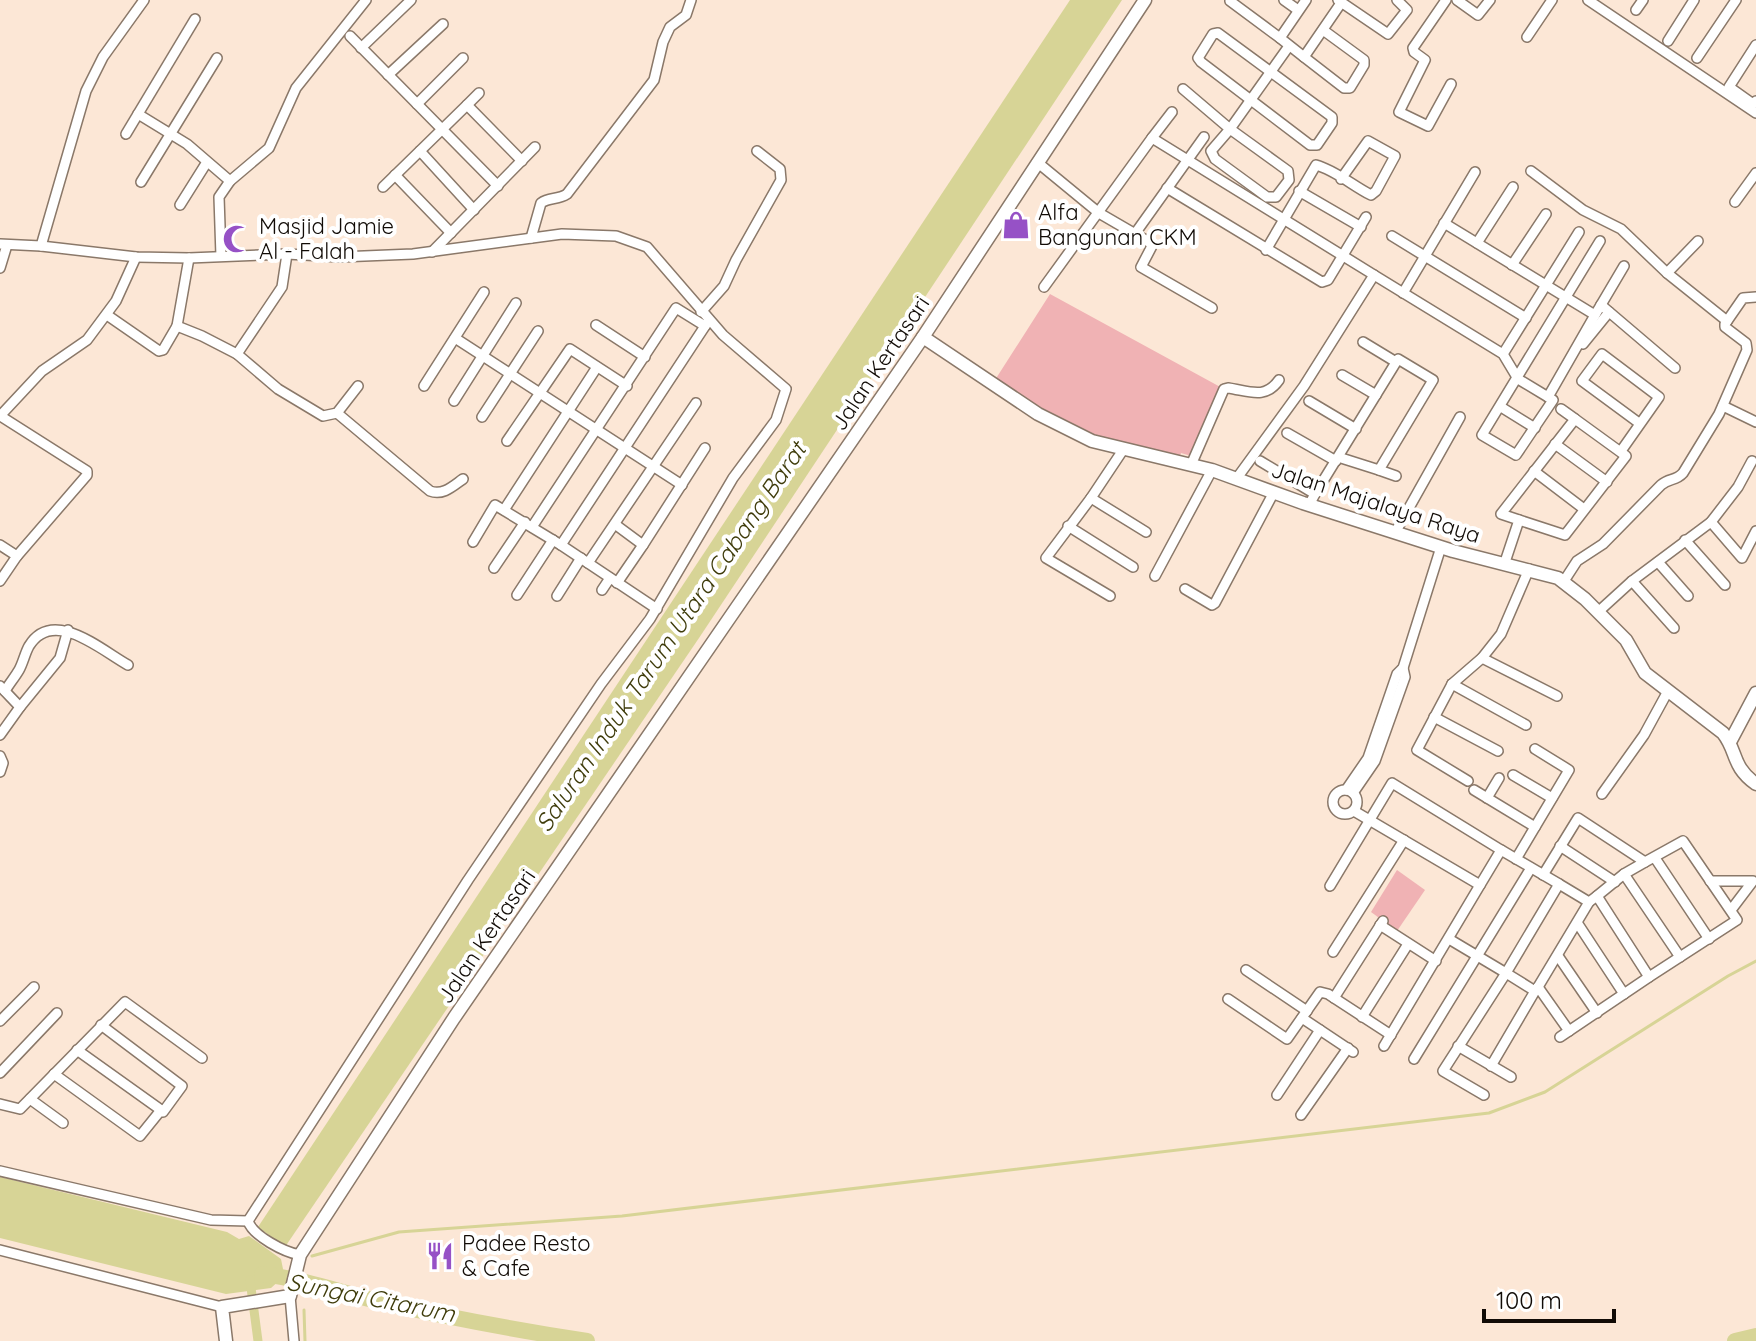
<svg xmlns="http://www.w3.org/2000/svg" width="1756" height="1341" viewBox="0 0 1756 1341" font-family="Quicksand,sans-serif">
	<rect width="100%" height="100%" fill="#fce7d6"/>
	<g fill="#f0b2b4">
		<path d="M1050,294l174,95 -33,67 -10,-3 -3,9 -86,-21 -97,-61z"/>
		<path d="M1397,870l28,20 -28,41 -26,-19z"/>
	</g>
	<g fill="#d7d496">
		<path d="M1070,0h52l-423,638 -414,609 -27,-20z"/>
		<path d="M0,1177l227,55 12,7 10,-3 32,23 2,10 -2,10 -10,9 -45,6 -226,-56z"/>
	</g>
	<g fill="none" stroke-linecap="round" stroke-linejoin="round">
		<g stroke="#d7d496" stroke-width="3">
			<path d="M312,1256l87,-24 223,-16 867,-103 56,-21 183,-116 28,-15"/>
			<path d="M304,1310l1,31"/>
		</g>
		<path stroke="#d7d496" stroke-width="9" d="M250,1280l8,61"/>
		<g stroke="#d7d496" stroke-width="16">
			<path d="M262,1274c40,5 75,17 114,27 70,16 140,29 211,40"/>
			<path d="M1735,1341l21,-5"/>
		</g>
		<defs>
			<g id="minor">
				<path d="M1284,0l14,10"/>
				<path d="M1306,0l-26,38 24,19 37,-54"/>
				<path d="M1338,0l50,34 19,-24 -10,-10"/>
				<path d="M1446,0l-33,48 1,4 11,8 -26,52 29,14 23,-42"/>
				<path d="M1457,0l21,15 12,-15"/>
				<path d="M1588,0l168,113"/>
				<path d="M1230,1l50,37"/>
				<path d="M1636,10l7,-10"/>
				<path d="M1218,33l114,84v6l-15,22h-7l-109,-83 -3,-4 15,-24z"/>
				<path d="M350,36l148,150"/>
				<path d="M1527,37l25,-37"/>
				<path d="M1668,41l26,-41"/>
				<path d="M1756,45l-27,42 24,17 3,-3"/>
				<path d="M361,48l50,-48"/>
				<path d="M1304,57l40,31h6l14,-23v-5l-41,-30"/>
				<path d="M1697,58l39,-58"/>
				<path d="M388,75l55,-51"/>
				<path d="M1183,89l47,40 58,42 1,9 -13,17h-9l-52,-38 -4,-8 19,-22 59,-83"/>
				<path d="M417,104l46,-46"/>
				<path d="M467,105l12,-12"/>
				<path d="M138,114l49,30 43,37"/>
				<path d="M126,134l69,-115"/>
				<path d="M1152,138l20,-26"/>
				<path d="M420,151l54,59"/>
				<path d="M1037,162l62,51 50,29 3,4 -11,21 71,41"/>
				<path d="M1531,171l52,39 38,19 46,44 60,48"/>
				<path d="M395,175l56,58"/>
				<path d="M141,182l76,-124"/>
				<path d="M383,187l84,-82 55,56"/>
				<path d="M1167,188l155,94 6,-2 38,-63"/>
				<path d="M1299,191l62,36"/>
				<path d="M1735,202l21,-29"/>
				<path d="M180,205l27,-43"/>
				<path d="M1444,223l151,92 29,-49"/>
				<path d="M1134,235l70,-98"/>
				<path d="M1392,236l134,82"/>
				<path d="M531,238l10,-35c8,-6 17,-3 26,-9l87,-114 9,-38 7,-15 16,-12 5,-15"/>
				<path d="M1477,243l36,-56"/>
				<path d="M0,244l41,2 95,11 53,1 98,-4 53,3 73,-3 149,-20 54,2 31,11 76,88 63,54 -10,31 -43,58 -83,141 -49,65 -133,196 -220,341c5,15 36,31 52,34"/>
				<path d="M41,246l45,-155 17,-34 41,-57"/>
				<path d="M1266,250l50,-85c19,5 37,21 55,30l5,-4 19,-35 -27,-15 -27,38"/>
				<path d="M432,252l103,-105"/>
				<path d="M221,256l-2,-59 11,-16 39,-33 27,-60 70,-88"/>
				<path d="M1512,265l34,-51"/>
				<path d="M0,268l7,-23"/>
				<path d="M1667,273l31,-32"/>
				<path d="M1374,275l129,79 15,25 30,18 47,-82"/>
				<path d="M1044,287l108,-149 222,137 -70,111 -67,92"/>
				<path d="M1403,293l72,-121"/>
				<path d="M1601,305l74,63"/>
				<path d="M701,312l23,-26 12,-26 45,-80 -1,-11 -23,-18"/>
				<path d="M107,315l52,36 4,-1 14,-24 12,-68"/>
				<path d="M596,325l49,32"/>
				<path d="M177,326l25,10 35,18 41,35 45,27 14,-3 21,-27"/>
				<path d="M455,338l227,147"/>
				<path d="M1363,342l33,20"/>
				<path d="M1583,344l26,-32"/>
				<path d="M237,354l45,-67 5,-33"/>
				<path d="M1503,354l76,-122"/>
				<path d="M1342,375l34,20"/>
				<path d="M424,386l60,-94"/>
				<path d="M1548,397l5,3 -37,55 -34,-20 118,-194"/>
				<path d="M454,401l62,-98"/>
				<path d="M1309,401l47,28"/>
				<path d="M1723,406l33,16"/>
				<path d="M1501,407l34,21"/>
				<path d="M337,413l93,78c13,5 23,-5 33,-12"/>
				<path d="M0,416l42,-45 45,-31 29,-39 20,-44"/>
				<path d="M2,417l85,54v4l-70,81"/>
				<path d="M482,417l56,-86"/>
				<path d="M1287,433l49,28"/>
				<path d="M507,441l63,-92 57,37"/>
				<path d="M1555,444l52,38"/>
				<path d="M1123,450l-32,48 55,34"/>
				<path d="M1621,451l38,-54 -57,-43 -20,27 57,42"/>
				<path d="M1260,461l55,33"/>
				<path d="M1191,465l33,-76 4,-1c21,3 37,12 51,-8"/>
				<path d="M1379,470l17,6"/>
				<path d="M1534,471l50,38"/>
				<path d="M1091,498l-45,60 64,38"/>
				<path d="M1309,505l6,-11 83,-135 35,21 -54,90 -41,-13"/>
				<path d="M504,510l93,-143"/>
				<path d="M1519,520l46,15 61,-79 -51,-37"/>
				<path d="M1711,522l31,36 14,-27"/>
				<path d="M616,525l27,20 62,-97"/>
				<path d="M1068,526l65,41"/>
				<path d="M532,527l144,-219 29,18"/>
				<path d="M1396,531l64,-114"/>
				<path d="M1685,540l40,45"/>
				<path d="M473,542l22,-37 66,40"/>
				<path d="M0,545l17,11 -17,25"/>
				<path d="M1505,562l14,-42 -18,-6 74,-95 -14,-10"/>
				<path d="M1658,562l30,34"/>
				<path d="M588,563l108,-160"/>
				<path d="M494,568l31,-46"/>
				<path d="M1155,576l57,-106"/>
				<path d="M1564,581l13,-20 26,-17 58,-59c8,-7 15,-4 22,-12l36,-59 28,-64 -1,-7 -21,-16v-3l18,-26 13,-1"/>
				<path d="M1632,581l42,47"/>
				<path d="M617,583l26,-38"/>
				<path d="M1185,589l27,16 3,-2 59,-111"/>
				<path d="M602,590l8,-12"/>
				<path d="M517,595l36,-55"/>
				<path d="M557,596l24,-38"/>
				<path d="M657,609l-96,-64 148,-225"/>
				<path d="M1598,612l34,-31 79,-59 27,-35 14,-26"/>
				<path d="M1482,658l75,38"/>
				<path d="M1452,684l74,41"/>
				<path d="M0,686l20,21 -20,28"/>
				<path d="M5,691c4,-7 10,-14 14,-21 4,-7 6,-17 10,-24 24,-39 72,4 99,19"/>
				<path d="M20,707l40,-49 8,-28"/>
				<path d="M1434,717l64,34"/>
				<path d="M0,756l3,7 -3,9"/>
				<path d="M1513,775l39,23"/>
				<path d="M1468,781l-51,-31 35,-66 30,-26 19,-24 28,-65"/>
				<circle cx="1345" cy="802" r="12"/>
				<path d="M1346,790l22,-32 29,-84 6,-6 38,-121"/>
				<path d="M1474,790l61,37"/>
				<path d="M1353,793l22,-32 30,-84 -2,-9"/>
				<path d="M1602,794l42,-59 24,-44"/>
				<path d="M1487,798l12,-20"/>
				<path d="M1354,811l126,74 -96,161"/>
				<path d="M1560,846l55,36"/>
				<path d="M1655,858l54,81"/>
				<path d="M1516,859l53,-89 -34,-21"/>
				<path d="M1645,862l38,-21 54,79 -88,57"/>
				<path d="M1624,874l56,83"/>
				<path d="M1543,875l35,-57 67,44 -21,12 -27,22"/>
				<path d="M1710,881h43l-22,29"/>
				<path d="M1559,884l30,18 8,-6 52,81 -89,60"/>
				<path d="M1330,886l62,-103 109,67"/>
				<path d="M1578,924l46,70"/>
				<path d="M1380,925l56,36"/>
				<path d="M1449,939l57,34 53,-89 -58,-34 -21,35"/>
				<path d="M1333,952l71,-112"/>
				<path d="M1558,956l39,57"/>
				<path d="M1246,970l61,41"/>
				<path d="M1538,987l51,-85"/>
				<path d="M1538,987l31,44"/>
				<path d="M1334,998l49,-77"/>
				<path d="M1228,999l59,40 33,-47 8,2 63,41"/>
				<path d="M1362,1017l46,-73"/>
				<path d="M1302,1018l51,34"/>
				<path d="M0,1021l34,-34"/>
				<path d="M1458,1046l53,31"/>
				<path d="M77,1050l84,60"/>
				<path d="M1414,1059l117,-191"/>
				<path d="M1491,1066l44,-75"/>
				<path d="M0,1073l57,-60"/>
				<path d="M54,1074l86,62 21,-26 2,2 19,-26 -81,-61"/>
				<path d="M1277,1095l43,-65"/>
				<path d="M1484,1095l-41,-24 63,-98 29,18 3,-4"/>
				<path d="M30,1099l33,24"/>
				<path d="M0,1104l20,5 105,-107 77,56"/>
				<path d="M1301,1115l47,-67"/>
				<path d="M0,1171l211,49 37,1"/>
				<path d="M0,1250l222,57"/>
				<path d="M290,1296l4,45"/>
			</g>
			<g id="tertiary">
				<path d="M923,337l115,77 54,27 120,29 91,33 150,48 105,27 27,21 41,41 19,33 78,60c15,19 8,33 33,51"/>
				<path d="M1730,742l26,-49"/>
				<path d="M226,1341l-4,-34 68,-11 10,-41 154,-237 469,-681 222,-337"/>
			</g>
		</defs>
		<use href="#minor" stroke="#8a7869" stroke-width="12"/>
		<use href="#tertiary" stroke="#8a7869" stroke-width="15"/>
		<use href="#minor" stroke="#fff" stroke-width="9"/>
		<use href="#tertiary" stroke="#fff" stroke-width="12"/>
	</g>
	<defs>
		<symbol id="shop-bare" viewBox="-9 -9 18 18"><path d="M-5-2.5h2.3a2.7 3.5 0 0 1 5.4 0H5L5.5 6h-11ZM-1.5-2.5h3a1.5 2.3 0 0 0-3 0Z" fill="#9651c6" stroke="#fff" stroke-width="2.5" paint-order="stroke"/></symbol>
		<symbol id="mosque-bare" viewBox="-9 -9 18 18"><path d="M3.5-4.9A6 6 0 1 0 3.5 4.9A5 5 0 1 1 3.5-4.9Z" fill="#9651c6" stroke="#fff" stroke-width="2.5" paint-order="stroke"/></symbol>
		<symbol id="restaurant-bare" viewBox="-9 -9 18 18"><path d="M-5-6h1v4h1v-4h1v4h1v-4h1v5L-1.5 .5V6h-2V.5L-5-1ZM5-6V6H3V1.5H1.5Q1.5-4 5-6Z" fill="#9651c6" stroke="#fff" stroke-width="2.5" paint-order="stroke"/></symbol>
	</defs>
	<g fill-rule="evenodd">
		<use href="#shop-bare" x="996" y="205" width="40" height="40"/>
		<use href="#mosque-bare" x="217" y="219" width="40" height="40"/>
		<use href="#restaurant-bare" x="420" y="1236" width="40" height="40"/>
	</g>
	<g text-anchor="middle" stroke-width="8" stroke-linejoin="round" paint-order="stroke">
		<g font-size="22" fill="#110b06" stroke="#fff" text-anchor="start">
			<text x="1038" y="220">Alfa<tspan x="1038" dy="25">Bangunan CKM</tspan></text>
			<text x="259" y="234">Masjid Jamie<tspan x="259" dy="25">Al - Falah</tspan></text>
			<text x="462" y="1251">Padee Resto<tspan x="462" dy="25">&amp; Cafe</tspan></text>
		</g>
		<g font-size="22" fill="#110b06" stroke="#fff">
			<text transform="translate(880 363) rotate(-56)" y="8">Jalan Kertasari</text>
			<text transform="translate(1376 502) rotate(18)" y="8">Jalan Majalaya Raya</text>
			<text transform="translate(486 936) rotate(-56)" y="8">Jalan Kertasari</text>
		</g>
		<g font-size="24" font-style="italic" fill="#3f3c0b" stroke="#fff">
			<text transform="translate(671 637) rotate(-56)" y="8">Saluran Induk Tarum Utara Cabang Barat</text>
			<text transform="translate(371 1298) rotate(11)" y="8">Sungai Citarum</text>
		</g>
	</g>
	<path d="M1484 1309v12h130v-12" fill="none" stroke="#110b06" stroke-width="4"/>
	<text x="1496" y="1309" font-size="24" fill="#110b06" stroke="#ffffff" stroke-width="6" paint-order="stroke">100 m</text>
</svg>
